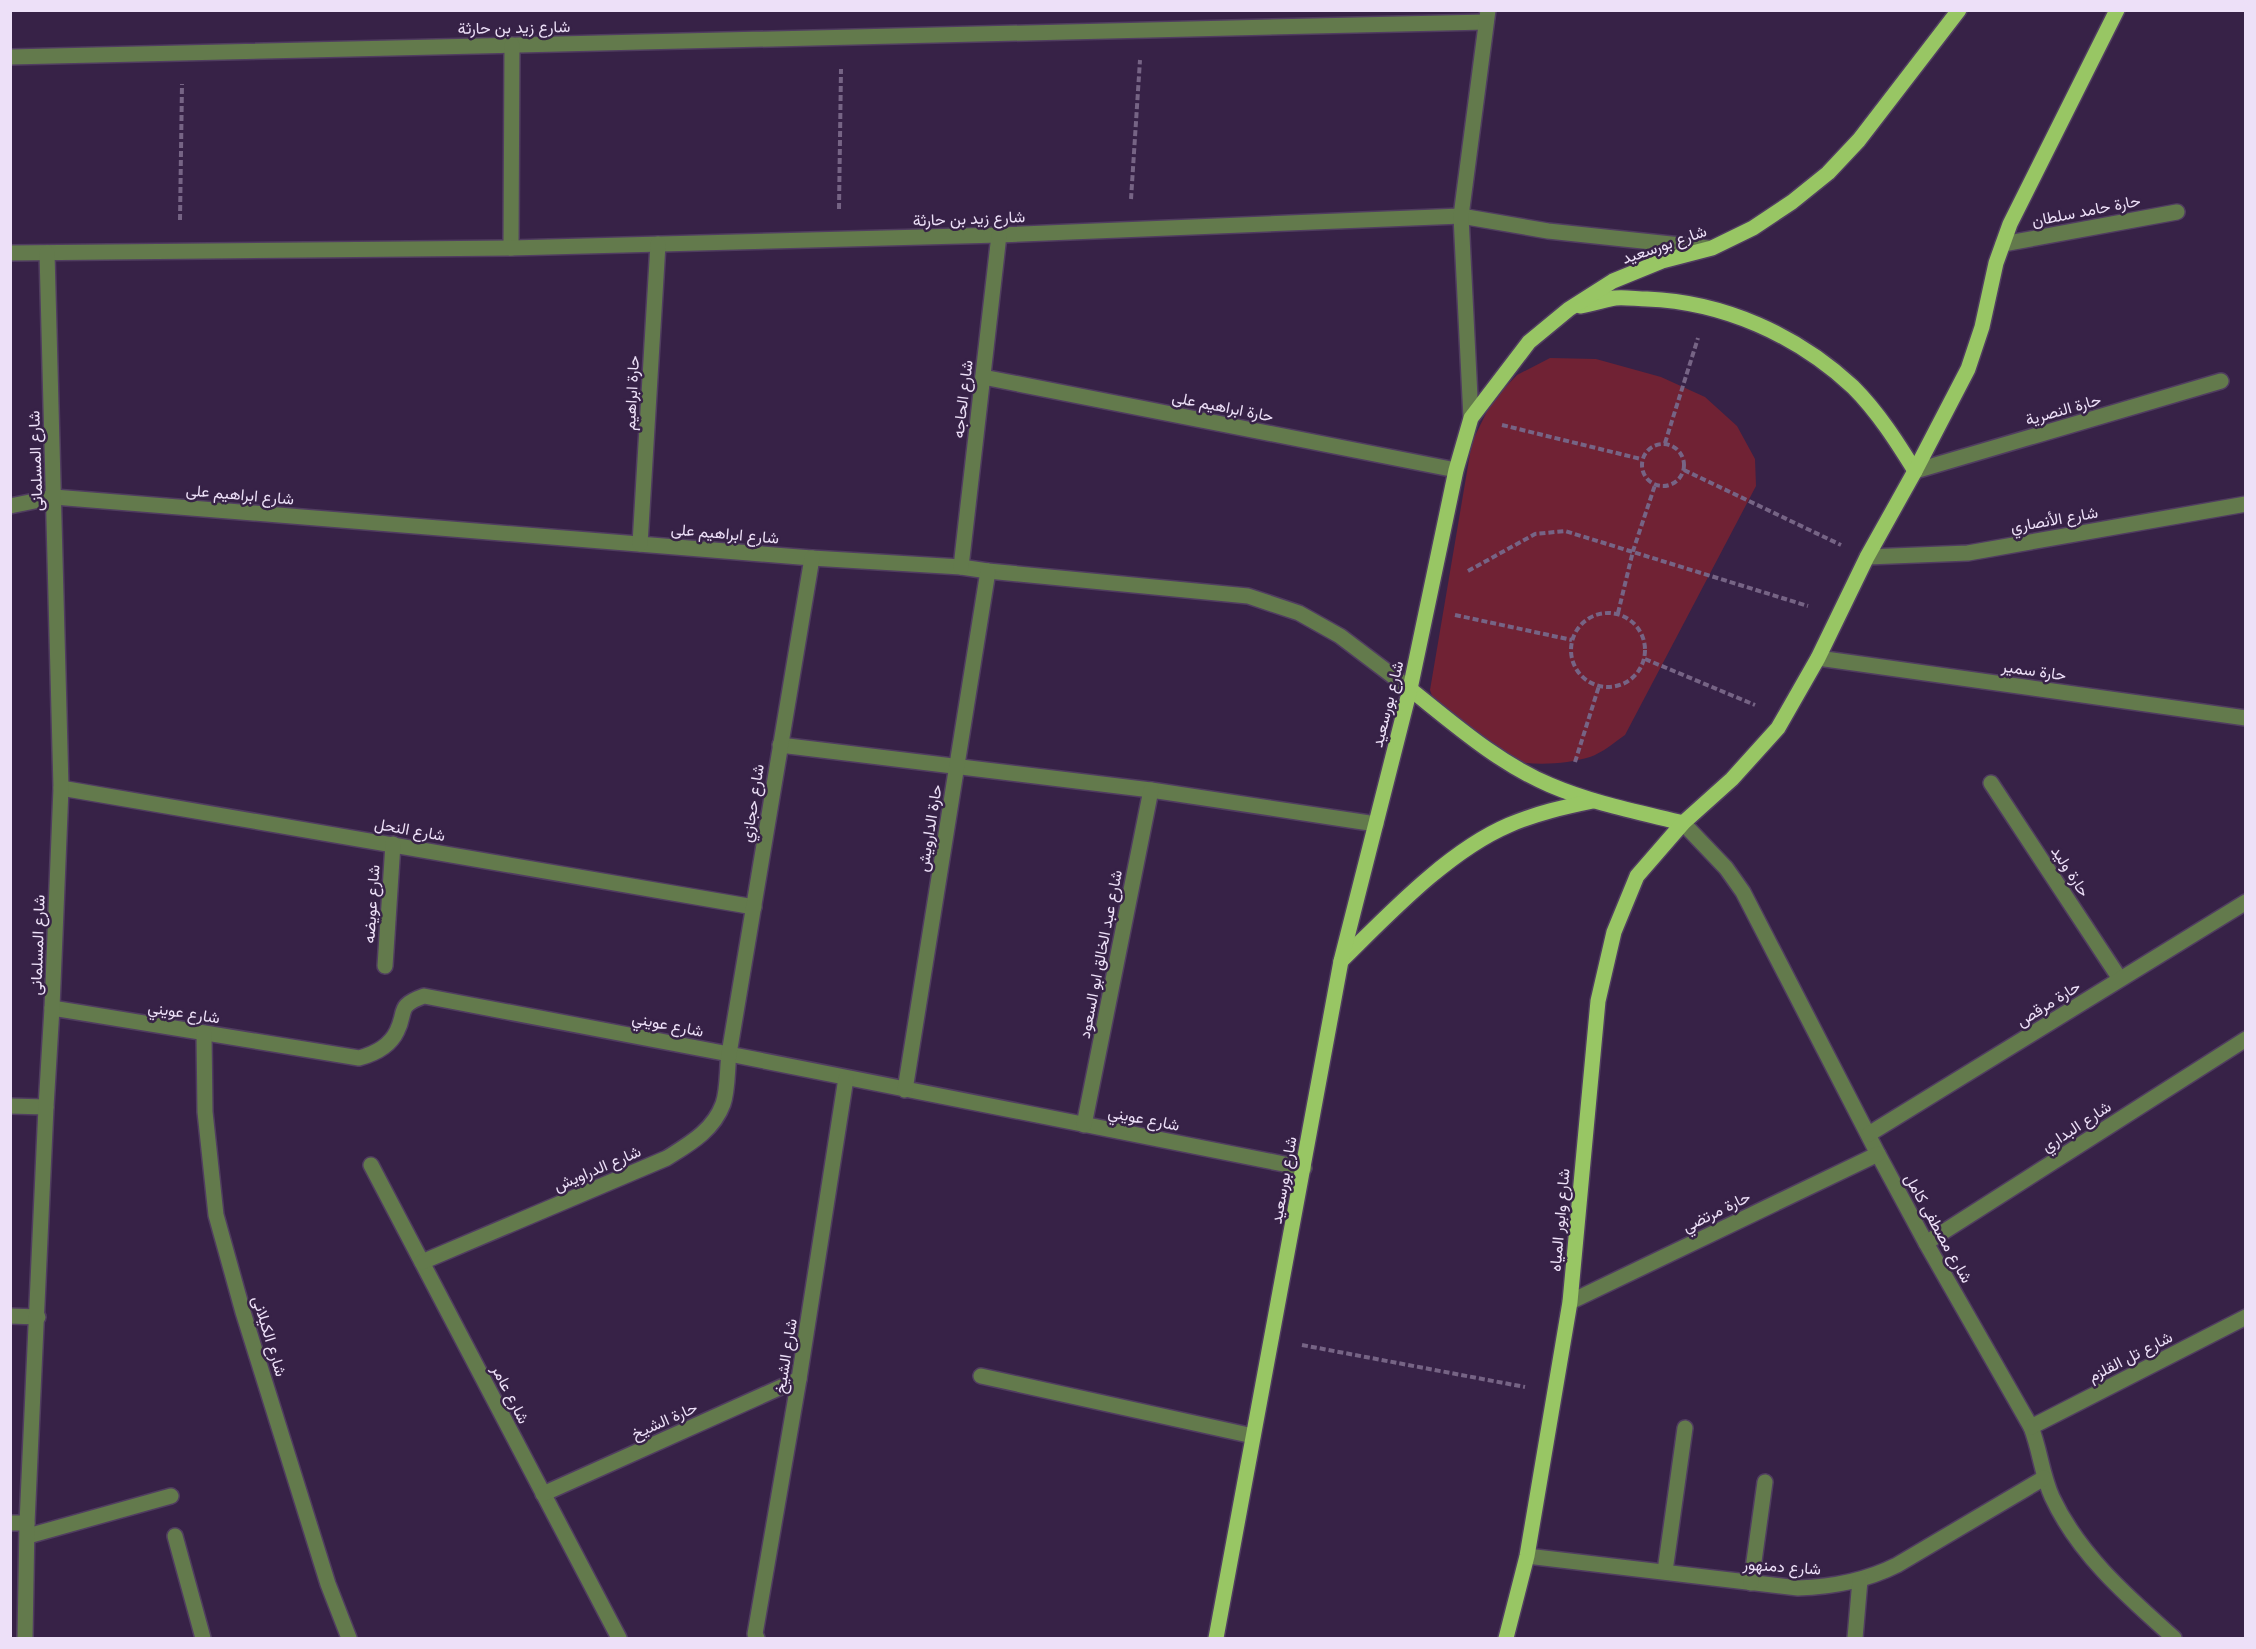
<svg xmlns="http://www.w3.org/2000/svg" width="2256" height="1649" viewBox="0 0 2256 1649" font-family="Lato,Vazirmatn,sans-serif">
	<rect width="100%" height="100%" fill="#372247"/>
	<path fill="#702234" d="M1550,358l46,1 65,18 44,20 32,29 18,33 1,27 -131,249c-10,7 -23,18 -35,22 -36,11 -88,9 -121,-11 -19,-11 -32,-35 -39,-56l42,-248 20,-41 25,-26z"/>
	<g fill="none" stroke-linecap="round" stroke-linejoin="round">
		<defs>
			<g id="minor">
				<path d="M10,57l1476,-35"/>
				<path d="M2003,244l174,-32"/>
				<path d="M511,248l1,-203"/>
				<path d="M10,253l501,-5 488,-13 462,-19 87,15 161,17"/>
				<path d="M983,377l473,93"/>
				<path d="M1471,418l-10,-202 27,-206"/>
				<path d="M1915,471l306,-90"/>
				<path d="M10,506l44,-9 758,61 149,9 27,4 260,25 51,17 41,23 70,53"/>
				<path d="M640,544l18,-300"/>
				<path d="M1867,557l101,-4 278,-49"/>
				<path d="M961,567l38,-332"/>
				<path d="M1818,658l428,60"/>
				<path d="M780,745l371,45 225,34"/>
				<path d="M1991,783l129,196"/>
				<path d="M61,788l693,119"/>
				<path d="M1683,823l43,45 17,24 135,262 48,89 105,184c9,23 11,48 21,70 27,58 76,100 122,141"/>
				<path d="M385,966l8,-122"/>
				<path d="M52,1008l307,50c15,-4 31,-12 38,-27 10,-20 -1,-25 27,-35l305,58 575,114"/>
				<path d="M204,1034l1,78 11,103 27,97 85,272 21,54"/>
				<path d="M905,1090l83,-519"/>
				<path d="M10,1106l36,1"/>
				<path d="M1084,1125l67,-335"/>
				<path d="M1869,1134l377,-232"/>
				<path d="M371,1165l248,473"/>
				<path d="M1926,1243l320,-204"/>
				<path d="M422,1262l245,-104c22,-14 46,-27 56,-54 5,-14 4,-35 6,-50l83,-496"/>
				<path d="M1570,1302l308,-148"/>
				<path d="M10,1316l28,1"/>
				<path d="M981,1376l272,60"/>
				<path d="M2031,1427l215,-110"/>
				<path d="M543,1494l256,-115"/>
				<path d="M10,1523h17"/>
				<path d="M28,1536l143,-40"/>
				<path d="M175,1536l28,102"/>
				<path d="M1527,1556l271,32c35,-1 67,-7 99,-23l147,-87"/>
				<path d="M1665,1571l20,-143"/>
				<path d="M1751,1583l14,-101"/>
				<path d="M25,1638l2,-115 19,-416 6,-99 9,-220 -14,-535"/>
				<path d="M757,1638l-2,-4 44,-255 47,-301"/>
				<path d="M1855,1638l5,-58"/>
			</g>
			<g id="major">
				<path d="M1580,306c12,-2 24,-6 35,-8 11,-1 22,1 32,1 77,3 150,36 206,88 25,25 44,55 62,84"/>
				<path d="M1410,689c44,35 88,74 140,96 42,18 88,27 133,38"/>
				<path d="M1341,961c48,-47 107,-110 168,-136 28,-12 55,-18 84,-24"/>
				<path d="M1216,1638l125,-677 69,-272 46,-219 15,-52 58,-76 40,-33 44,-28 49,-20 50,-13 41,-20 39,-26 36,-29 31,-33 100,-130"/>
				<path d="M1506,1638l21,-82 43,-254 28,-301 16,-69 23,-56 46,-53 49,-44 46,-51 40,-70 49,-101 48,-86 53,-102 14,-42 14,-64 14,-39 107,-214"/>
			</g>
		</defs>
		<use href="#minor" stroke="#503d60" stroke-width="18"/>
		<use href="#major" stroke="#503d60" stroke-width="18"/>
		<g stroke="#766485" stroke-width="4" stroke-dasharray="6 3" stroke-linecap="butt">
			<path d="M1131,199l9,-139"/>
			<path d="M839,209l2,-140"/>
			<path d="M180,220l2,-136"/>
			<path d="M1502,425l139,34"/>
			<path d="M1665,443l33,-105"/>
			<circle cx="1663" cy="465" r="21"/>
			<path d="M1684,470l157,75"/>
			<path d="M1468,571l67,-37 30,-3 243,75"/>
			<circle cx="1608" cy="650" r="37"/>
			<path d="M1618,613l15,-62 22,-66"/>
			<path d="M1455,615l117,25"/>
			<path d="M1645,659l110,46"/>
			<path d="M1575,762l24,-76"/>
			<path d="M1302,1345l223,42"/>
		</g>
		<use href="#minor" stroke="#637a4c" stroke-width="15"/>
		<use href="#major" stroke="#98c664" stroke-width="15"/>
	</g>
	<g text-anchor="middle" stroke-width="5" stroke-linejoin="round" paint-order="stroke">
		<g font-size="16" fill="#ede0f8" stroke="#372247">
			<text transform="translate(514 27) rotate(-1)" y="6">شارع زيد بن حارثة</text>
			<text transform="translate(2086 210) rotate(-11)" y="6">حارة حامد سلطان</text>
			<text transform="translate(969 218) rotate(-2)" y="6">شارع زيد بن حارثة</text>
			<text transform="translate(1664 244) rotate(-19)" y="6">شارع بورسعيد</text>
			<text transform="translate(631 393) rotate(-87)" y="6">حارة ابراهيم</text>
			<text transform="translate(962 399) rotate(-83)" y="6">شارع الحاجه</text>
			<text transform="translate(1223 406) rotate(11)" y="6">حارة ابراهيم على</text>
			<text transform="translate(2063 409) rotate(-16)" y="6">حارة النصرية</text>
			<text transform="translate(35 461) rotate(-92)" y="6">شارع المسلمانى</text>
			<text transform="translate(240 494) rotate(5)" y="6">شارع ابراهيم على</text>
			<text transform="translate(2054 519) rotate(-10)" y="6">شارع الأنصاري</text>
			<text transform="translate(725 533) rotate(5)" y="6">شارع ابراهيم على</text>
			<text transform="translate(2034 670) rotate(8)" y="6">حارة سمير</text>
			<text transform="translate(1387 704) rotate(-76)" y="6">شارع بورسعيد</text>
			<text transform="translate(752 803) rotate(-81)" y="6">شارع حجازي</text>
			<text transform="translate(929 828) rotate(-81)" y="6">حارة الدارويش</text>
			<text transform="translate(410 829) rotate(10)" y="6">شارع النحل</text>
			<text transform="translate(2071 871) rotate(57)" y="6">حارة وليد</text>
			<text transform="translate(371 904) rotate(-86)" y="6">شارع عويضه</text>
			<text transform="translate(37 945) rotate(-88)" y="6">شارع المسلمانى</text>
			<text transform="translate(1100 954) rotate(-79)" y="6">شارع عبد الخالق ابو السعود</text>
			<text transform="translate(2048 1003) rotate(-32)" y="6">حارة مرقص</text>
			<text transform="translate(184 1012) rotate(9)" y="6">شارع عويني</text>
			<text transform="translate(668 1024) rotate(11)" y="6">شارع عويني</text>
			<text transform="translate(1144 1118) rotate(11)" y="6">شارع عويني</text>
			<text transform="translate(2076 1126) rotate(-33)" y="6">شارع البداري</text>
			<text transform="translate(597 1168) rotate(-23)" y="6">شارع الدراويش</text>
			<text transform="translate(1283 1180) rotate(-80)" y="6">شارع بورسعيد</text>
			<text transform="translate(1716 1211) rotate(-26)" y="6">حارة مرتضي</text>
			<text transform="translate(1559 1220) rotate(-85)" y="6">شارع وابور المياه</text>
			<text transform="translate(1939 1228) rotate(61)" y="6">شارع مصطفى كامل</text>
			<text transform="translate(270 1336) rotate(73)" y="6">شارع الكيلانى</text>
			<text transform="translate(785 1356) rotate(-81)" y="6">شارع الشيخ</text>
			<text transform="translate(2130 1356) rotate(-27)" y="6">شارع تل القلزم</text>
			<text transform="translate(511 1394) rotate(63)" y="6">شارع عامر</text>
			<text transform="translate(664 1420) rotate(-24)" y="6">حارة الشيخ</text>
			<text transform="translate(1782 1566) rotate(4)" y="6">شارع دمنهور</text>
		</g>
	</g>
	<rect width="2256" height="1649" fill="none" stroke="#ede0f8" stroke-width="24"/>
</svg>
